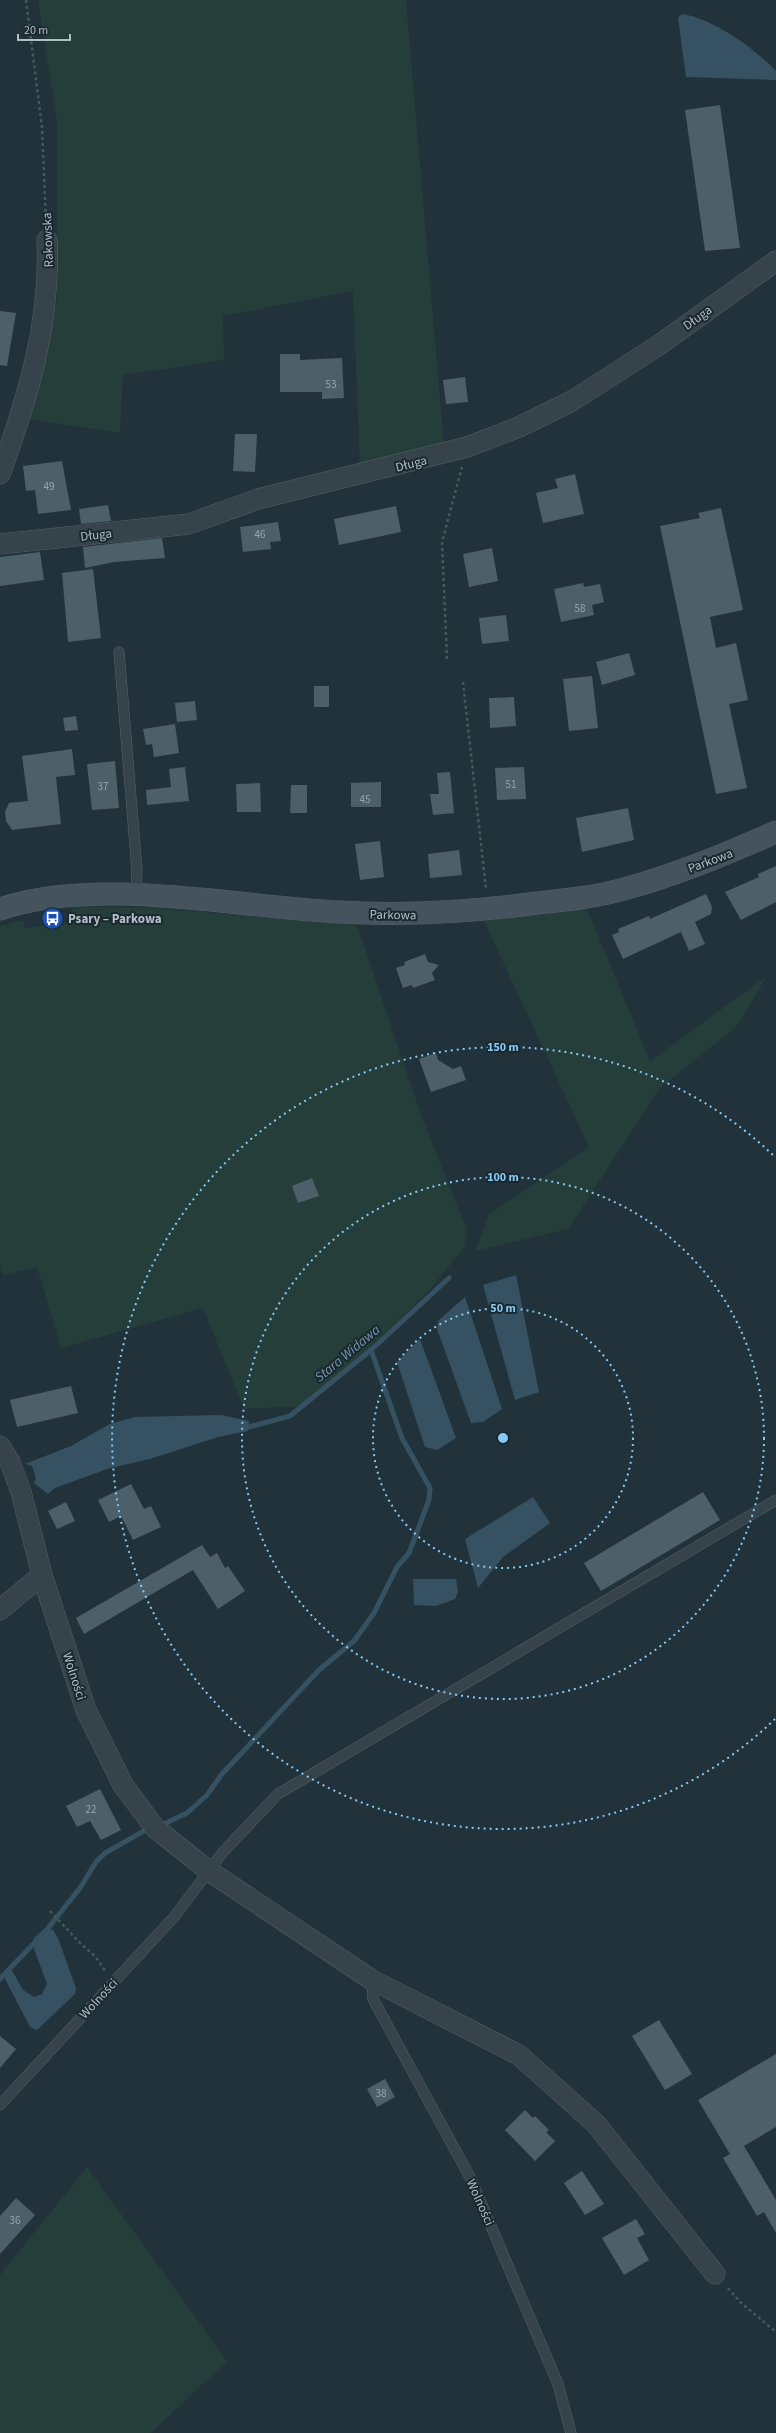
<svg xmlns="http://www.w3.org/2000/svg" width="776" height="2433" viewBox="0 0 776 2433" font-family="'Source Sans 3',sans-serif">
	<rect width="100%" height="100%" fill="#22323a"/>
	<g fill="#253e3a">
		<path d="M38,0h368l38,446 -84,22 -7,-177 -130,25 1,44 -101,15 -3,58 -91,-14 28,-120v-178z"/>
		<path d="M585,904l65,157 117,-85 -30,50 -77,62 -92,141 -93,22 14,-37 100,-67 -106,-228z"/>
		<path d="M77,906l81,2 199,17 63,187 47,118 -3,18 -38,46 -75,71 -50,41 -57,3 -41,-101 -142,40 -24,-81 -34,8 -3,-12v-337l23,-6 2,8 44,-6v-10z"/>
		<path d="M87,2167l140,194 -76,72h-151v-158z"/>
	</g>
	<g fill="#365262">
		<path d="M682,14c32,5 72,34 94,57v9l-90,-3 -8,-59z"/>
		<path d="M516,1275l23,117 -24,8 -32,-115z"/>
		<path d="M465,1297l37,112 -19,13 -12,1 -34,-94 1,-8z"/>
		<path d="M420,1339l36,99 -19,12 -12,-3 -28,-85z"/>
		<path d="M221,1415l28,6 -1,10 -30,6 -68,22 -40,9 -55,20 -7,6 -14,-11 2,-5 -4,-12 -7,-2 46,-18 39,-22 25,-7z"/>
		<path d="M533,1497l17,26 -47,34 -25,31 -13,-49z"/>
		<path d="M413,1579h43l2,13 -3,7 -19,7 -22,-1z"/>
		<path d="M45,1928l8,2 5,8 18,50 -1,6 -38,36 -7,-3 -27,-52 7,-8 13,23 11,7 8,-3 5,-10 -14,-38 1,-8z"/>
	</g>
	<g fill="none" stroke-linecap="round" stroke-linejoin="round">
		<g stroke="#365262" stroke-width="5">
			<path d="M249,1427l41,-11 81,-66 78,-72"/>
			<path d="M164,1824l23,-11 20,-18 15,-21 97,-104 35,-29 20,-28 23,-46 12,-14 20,-53 1,-12 -28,-50 -31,-88"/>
			<path d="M45,1932l35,-44 16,-26 9,-9 39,-22"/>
			<path d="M0,1979l38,-40"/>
		</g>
	</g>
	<g fill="#4d5f69">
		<path d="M720,105l20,143 -35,3 -20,-141z"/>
		<path d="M0,311l16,2 -9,53 -7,-1z"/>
		<path d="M280,354h20v6l42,-2 2,40 -22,1v-7h-42z"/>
		<path d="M465,377l3,25 -22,2 -3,-24z"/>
		<path d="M235,434h22l-2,38 -22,-1z"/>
		<path d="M62,461l9,49 -33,4 -3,-24 -9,1 -3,-25z"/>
		<path d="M575,474l9,40 -41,9 -7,-30 22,-5 -3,-9z"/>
		<path d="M108,505l3,16 -30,3 -2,-15z"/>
		<path d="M396,506l5,26 -62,13 -5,-26z"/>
		<path d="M721,508l22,102 -33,7 6,31 20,-5 12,57 -19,4 18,84 -31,6 -56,-268 40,-8 -2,-5z"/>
		<path d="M278,522l3,19 -11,1 1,7 -28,3 -3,-25z"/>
		<path d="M162,538l3,20 -51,4 -29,6 -2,-21z"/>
		<path d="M492,548l6,33 -29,6 -6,-33z"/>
		<path d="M40,552l4,28 -44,6v-29z"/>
		<path d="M93,569l8,69 -33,4 -6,-69z"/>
		<path d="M583,583l1,4 16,-3 4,18 -12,3 2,10 -33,7 -7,-33z"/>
		<path d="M506,615l3,26 -27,3 -3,-26z"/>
		<path d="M629,653l6,22 -33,10 -6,-23z"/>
		<path d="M592,676l6,52 -29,3 -6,-52z"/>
		<rect x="314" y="686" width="15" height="21"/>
		<path d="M514,697l2,29 -26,2 -1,-30z"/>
		<path d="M195,701l2,19 -20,2 -2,-19z"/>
		<path d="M76,716l2,14 -13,1 -2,-13z"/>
		<path d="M175,724l4,29 -25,4 -2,-13 -6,1 -3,-16z"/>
		<path d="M72,749l3,26 -19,2 5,47 -49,6 -6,-9 -1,-9 4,-9 19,-2 -6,-45z"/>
		<path d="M115,761l4,47 -27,2 -5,-46z"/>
		<path d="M185,767l4,34 -42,4 -1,-15 25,-3 -2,-18z"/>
		<path d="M524,767l2,32 -29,1 -2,-32z"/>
		<path d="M450,772l4,41 -21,2 -3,-21h9l-2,-21z"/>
		<path d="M381,782v25h-30v-24z"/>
		<path d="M260,783l1,29h-24l-1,-28z"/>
		<path d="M291,785h16v28h-17z"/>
		<path d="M628,808l6,32 -52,12 -6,-34z"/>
		<path d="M380,841l4,36 -24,3 -5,-36z"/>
		<path d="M459,850l3,25 -32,3 -2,-24z"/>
		<path d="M776,866v36l-35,18 -16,-28 34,-15 -1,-3z"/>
		<path d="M706,894l6,13 -1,7 -16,8 10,22 -16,7 -8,-19 -58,27 -11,-24 7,-3 -1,-3 31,-13 1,3z"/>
		<path d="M425,954l3,8 11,3 -7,8 3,7 -22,8 -1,-3 -9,3 -7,-20 9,-3 -1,-3z"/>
		<path d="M436,1053l2,7 15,9 8,-3 5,14 -35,12 -12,-33z"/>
		<path d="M312,1178l7,18 -21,7 -6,-17z"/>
		<path d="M71,1386l7,27 -61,14 -7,-27z"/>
		<path d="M131,1484l13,25 7,-3 10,21 -28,13 -12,-24 -12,6 -11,-22z"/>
		<path d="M703,1492l17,28 -119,71 -17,-28z"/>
		<path d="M66,1502l9,19 -18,8 -9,-18z"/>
		<path d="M202,1545l8,12 7,-4 8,15 3,-2 17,25 -27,18 -25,-39 -109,64 -8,-16z"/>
		<path d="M100,1789l21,41 -20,10 -11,-19 -13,6 -11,-21z"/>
		<path d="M659,2020l33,54 -27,16 -33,-54z"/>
		<path d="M0,2036l16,13 -16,19z"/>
		<path d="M776,2054v73l-32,19 32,54v33l-12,-21 -7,4 -34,-58 7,-4 -32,-54z"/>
		<path d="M385,2079l10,18 -18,10 -10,-18z"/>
		<path d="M525,2110l8,8 2,-2 14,14 -3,2 9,9 -20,20 -30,-31z"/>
		<path d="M582,2171l22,33 -19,11 -21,-32z"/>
		<path d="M16,2198l19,17 -35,39v-38z"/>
		<path d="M636,2219l9,15 -8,4 12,22 -25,15 -22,-37z"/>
	</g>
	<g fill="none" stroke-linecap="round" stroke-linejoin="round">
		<defs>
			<g id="lane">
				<path d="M119,652l18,218 -1,25"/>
				<path d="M372,1980l1,19 98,180 87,205 13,49"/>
				<path d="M0,2105l174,-188 49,-65 55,-58 498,-294"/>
			</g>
			<g id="street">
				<path d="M0,474c28,-76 51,-153 47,-234"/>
				<path d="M0,544l189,-20 69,-25 209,-52 52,-20 53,-26 87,-56 117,-84"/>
				<path d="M0,1446l10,16 11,30 21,83 44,135 37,75 32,43 54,43 163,109 147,75 77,69 119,150"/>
				<path d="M0,1610l42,-35"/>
			</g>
			<path id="secondary" d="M0,909c98,-33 236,-2 339,3 68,4 131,0 198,-9 29,-3 59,-6 87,-14 52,-14 102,-35 152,-57"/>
		</defs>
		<use href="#lane" stroke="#546169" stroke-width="11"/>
		<use href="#street" stroke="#546169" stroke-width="21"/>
		<use href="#secondary" stroke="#546169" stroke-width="23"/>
		<g stroke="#445a58" stroke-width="2.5" stroke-dasharray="3 3" stroke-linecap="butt">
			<path d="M26,0l16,127 4,95"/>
			<path d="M447,659l-5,-117 20,-75"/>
			<path d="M463,682l23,207"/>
			<path d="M50,1911l30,32 15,13 11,16"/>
			<path d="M728,2288l12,14 36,30"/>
		</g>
		<use href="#lane" stroke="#36434b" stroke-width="10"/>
		<use href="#street" stroke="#36434b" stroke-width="20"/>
		<use href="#secondary" stroke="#44535e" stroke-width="22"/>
	</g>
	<g fill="none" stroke="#85caf7" stroke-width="2" stroke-dasharray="2 4">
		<circle cx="503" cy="1438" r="130"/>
		<circle cx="503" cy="1438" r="261"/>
		<path d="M775 1719A391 391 0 1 1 775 1157"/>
	</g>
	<defs>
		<symbol id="bus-disc" viewBox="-11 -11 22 22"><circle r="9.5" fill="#1a4fb4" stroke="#1b282f"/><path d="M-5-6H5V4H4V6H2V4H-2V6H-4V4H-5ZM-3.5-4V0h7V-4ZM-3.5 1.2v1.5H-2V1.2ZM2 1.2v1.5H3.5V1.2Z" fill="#fff"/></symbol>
	</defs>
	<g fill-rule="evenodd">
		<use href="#bus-disc" x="40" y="906" width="25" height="25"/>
	</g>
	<g text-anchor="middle" stroke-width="4" stroke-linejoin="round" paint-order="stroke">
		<g font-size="11" fill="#98a6b0">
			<text x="331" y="388">53</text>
			<text x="49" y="490">49</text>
			<text x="260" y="538">46</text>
			<text x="580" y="612">58</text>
			<text x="511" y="788">51</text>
			<text x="103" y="790">37</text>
			<text x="365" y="803">45</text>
			<text x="91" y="1813">22</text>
			<text x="381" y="2097">38</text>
			<text x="15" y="2224">36</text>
		</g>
		<g font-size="13" fill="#b1bec7" stroke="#1b282f">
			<text transform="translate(47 240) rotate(-92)" y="5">Rakowska</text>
			<text transform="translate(697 317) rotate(-36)" y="5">Długa</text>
			<text transform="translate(411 463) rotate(-14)" y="5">Długa</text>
			<text transform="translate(96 534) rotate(-6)" y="5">Długa</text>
			<text transform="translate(710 860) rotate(-21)" y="5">Parkowa</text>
			<text transform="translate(393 914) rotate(1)" y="5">Parkowa</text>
			<text transform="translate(75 1676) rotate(72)" y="5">Wolności</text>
			<text transform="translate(98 1998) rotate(-47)" y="5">Wolności</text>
			<text transform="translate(481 2202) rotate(66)" y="5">Wolności</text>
		</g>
		<g font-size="13" font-weight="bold" fill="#b1bec7" stroke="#1b282f" text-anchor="start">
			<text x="68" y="923">Psary – Parkowa</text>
		</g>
		<g font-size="14" font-style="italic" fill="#7196aa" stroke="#1b282f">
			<text transform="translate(347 1353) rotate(-40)" y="5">Stara Widawa</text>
		</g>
	</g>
	<circle cx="503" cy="1438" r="6" fill="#85caf7" stroke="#1b282f" stroke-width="2"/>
	<g font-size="12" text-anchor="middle" font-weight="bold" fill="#85caf7" stroke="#1b282f" stroke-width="4" stroke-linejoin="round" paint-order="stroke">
		<text x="503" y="1051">150 m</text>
		<text x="503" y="1181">100 m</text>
		<text x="503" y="1312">50 m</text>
	</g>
	<path d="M18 34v6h52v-6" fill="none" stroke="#b1bec7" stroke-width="2"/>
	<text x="24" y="34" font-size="12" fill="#b1bec7" stroke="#1b282f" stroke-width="3" paint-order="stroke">20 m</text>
</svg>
